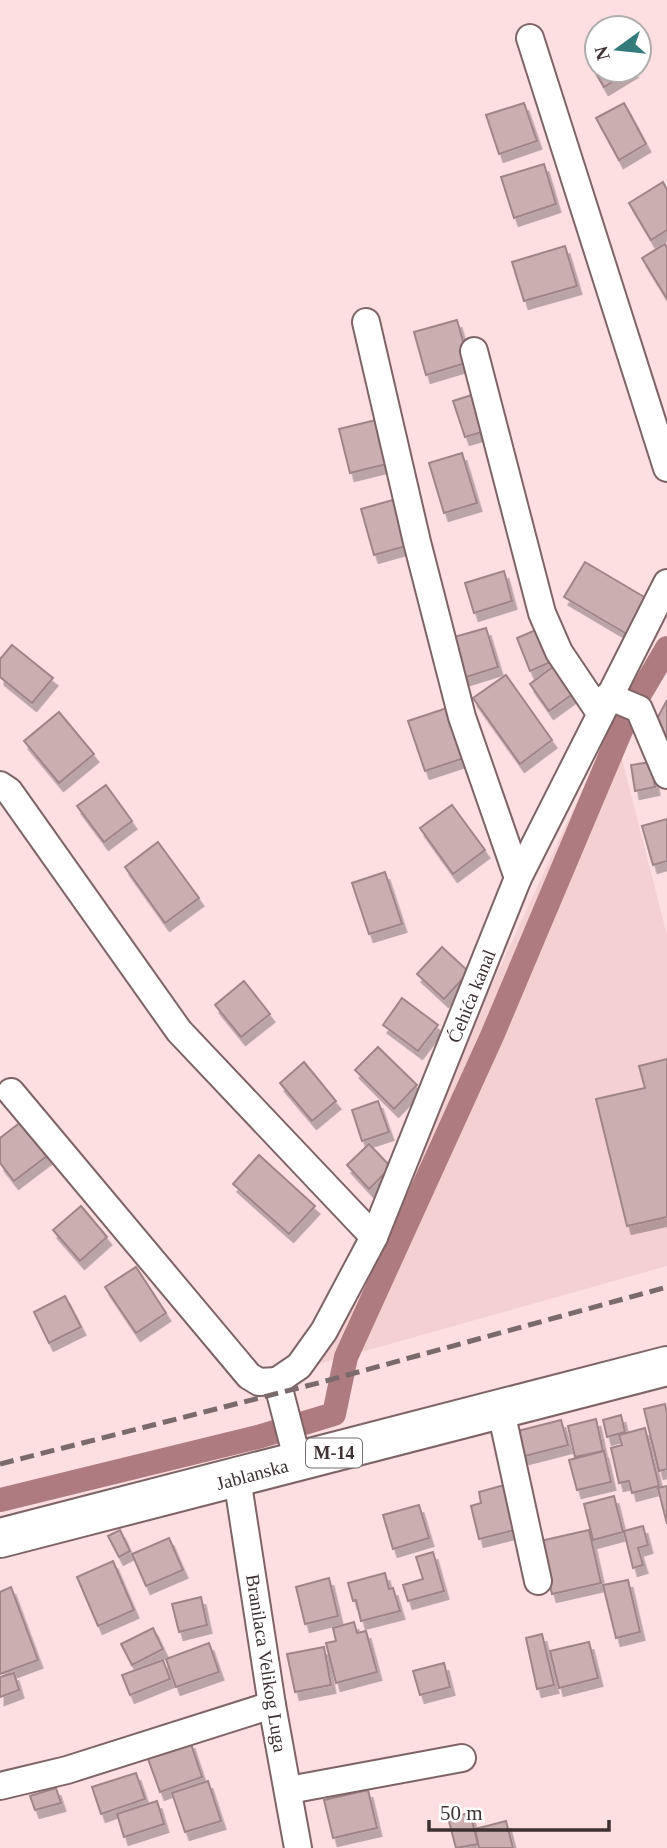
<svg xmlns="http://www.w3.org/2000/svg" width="667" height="1848" viewBox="0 0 667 1848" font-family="Georgia,serif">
	<defs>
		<filter id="shadow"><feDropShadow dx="4.5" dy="8" stdDeviation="0" flood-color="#0004"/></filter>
	</defs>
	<rect width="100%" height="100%" fill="#fddfe1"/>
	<path fill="#f5d0d2" d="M613,724l54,211v331l-352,99z"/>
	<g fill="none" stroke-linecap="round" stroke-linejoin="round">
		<path stroke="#ae7c80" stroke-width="24" d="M0,1500l258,-63 76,-23 12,-57 146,-321 135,-320 40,-68"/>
	</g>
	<g fill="#cbaeb0" stroke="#a08587" stroke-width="2" filter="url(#shadow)">
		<path d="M597,50v20h35l-28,17 -18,-31z"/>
		<path d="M524,103l13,38 -38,13 -13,-39z"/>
		<path d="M624,103l22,41 -27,16 -23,-42z"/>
		<path d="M544,164l12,40 -42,14 -13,-41z"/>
		<path d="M663,182l4,8v40l-16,10 -22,-37z"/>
		<path d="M665,244l2,4v51l-25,-41z"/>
		<path d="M565,246l12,40 -53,15 -12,-39z"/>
		<path d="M457,320l12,42 -43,13 -12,-43z"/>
		<path d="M481,392l11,37 -27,8 -12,-36z"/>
		<path d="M380,419l11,44 -41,10 -11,-44z"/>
		<path d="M462,453l15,50 -33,10 -15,-50z"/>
		<path d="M400,498l13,46 -39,11 -13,-46z"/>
		<path d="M585,562l66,39 -21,35 -66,-39z"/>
		<path d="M504,571l8,30 -38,12 -9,-30z"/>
		<path d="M545,626l13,33 -28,12 -13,-33z"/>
		<path d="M486,628l12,39 -35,11 -12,-40z"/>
		<path d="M12,645l41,33 -21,25 -32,-26v-18z"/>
		<path d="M554,666l20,27 -25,18 -19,-27z"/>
		<path d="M506,675l46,65 -32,24 -47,-66z"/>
		<path d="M667,700v41l-17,-9z"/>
		<path d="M450,707l17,50 -42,14 -17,-50z"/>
		<path d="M59,712l35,42 -35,29 -35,-42z"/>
		<path d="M651,762l4,25 -20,4 -4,-26z"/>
		<path d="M106,785l26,36 -28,21 -27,-36z"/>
		<path d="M452,805l33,45 -32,24 -33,-46z"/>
		<path d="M667,819v42l-14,4 -11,-39z"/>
		<path d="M158,842l41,56 -34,25 -40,-56z"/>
		<path d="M385,872l17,52 -33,10 -17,-51z"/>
		<path d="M442,947l27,25 -25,27 -27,-25z"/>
		<path d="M244,981l26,33 -29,23 -26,-32z"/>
		<path d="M402,998l36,27 -20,26 -35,-26z"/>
		<path d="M378,1047l39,38 -23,24 -39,-39z"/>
		<path d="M667,1059v158l-40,9 -31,-127 49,-11 -6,-22z"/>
		<path d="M304,1062l32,39 -24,20 -32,-38z"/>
		<path d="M378,1101l11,31 -27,9 -10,-31z"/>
		<path d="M21,1122l26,34 -33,25 -14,-18v-25z"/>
		<path d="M369,1144l22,23 -22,22 -22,-24z"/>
		<path d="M259,1155l56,51 -26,28 -56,-50z"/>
		<path d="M81,1206l26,31 -27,24 -27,-31z"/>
		<path d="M136,1267l30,46 -30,20 -31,-46z"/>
		<path d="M65,1296l16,31 -32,16 -15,-31z"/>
		<path d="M665,1404l2,9v56l-8,2 -15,-62z"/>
		<path d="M621,1415l4,17 -18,5 -4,-17z"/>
		<path d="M596,1419l7,32 -28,6 -7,-31z"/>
		<path d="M561,1420l7,25 -47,12 -7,-25z"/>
		<path d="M645,1428l14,58 -27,7 -3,-12 -10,2 -8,-35 11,-3 -3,-10z"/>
		<path d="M604,1451l7,31 -34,8 -8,-30z"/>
		<path d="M508,1484l11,45 -40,10 -8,-33 10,-3 -2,-11z"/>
		<path d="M667,1486v38l-9,-36z"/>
		<path d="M614,1496l9,36 -30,8 -9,-36z"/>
		<path d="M419,1505l10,33 -36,11 -10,-34z"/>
		<path d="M643,1526l5,19 -10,3 5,17 -10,3 -9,-37z"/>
		<path d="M120,1530l10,21 -11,6 -11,-21z"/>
		<path d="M589,1530l12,53 -49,11 -8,-33 -8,-19z"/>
		<path d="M169,1538l14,32 -37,16 -14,-32z"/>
		<path d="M433,1552l11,39 -36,10 -5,-16 20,-6 -7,-22z"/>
		<path d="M113,1561l21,49 -36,16 -21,-49z"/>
		<path d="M385,1573l4,16 4,-1 7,23 -39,10 -5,-21 -3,1 -5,-18z"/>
		<path d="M329,1578l9,38 -33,8 -9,-37z"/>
		<path d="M628,1580l12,52 -24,6 -13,-53z"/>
		<path d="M11,1587l27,73 -38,14v-82z"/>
		<path d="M201,1597l6,28 -28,7 -7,-28z"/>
		<path d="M354,1622l3,11 9,-2 11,41 -41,11 -10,-40 10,-2 -3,-13z"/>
		<path d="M153,1628l10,21 -31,16 -11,-21z"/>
		<path d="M542,1634l12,51 -17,4 -11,-51z"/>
		<path d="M589,1642l9,36 -39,10 -9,-37z"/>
		<path d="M209,1643l10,29 -43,15 -10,-28z"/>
		<path d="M324,1647l7,38 -36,7 -8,-38z"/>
		<path d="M163,1660l7,19 -40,16 -8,-20z"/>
		<path d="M444,1663l6,24 -30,8 -7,-24z"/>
		<path d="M14,1673l5,17 -19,7v-20z"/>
		<path d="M190,1741l12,36 -42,15 -13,-36z"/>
		<path d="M136,1773l9,26 -44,15 -9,-27z"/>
		<path d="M208,1781l13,40 -36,11 -13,-39z"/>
		<path d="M56,1788l5,15 -26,7 -5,-14z"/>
		<path d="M368,1790l9,38 -44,10 -9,-38z"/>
		<path d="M157,1801l7,23 -40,13 -7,-23z"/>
		<path d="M470,1813l8,31 -22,4 -8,-30z"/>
		<path d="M506,1821l7,27h-34l-4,-19z"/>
	</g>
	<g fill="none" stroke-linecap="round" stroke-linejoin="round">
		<defs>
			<g id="street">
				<path d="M530,38l137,430"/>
				<path d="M366,322l51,220 45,175 56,161"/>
				<path d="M474,351l68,262 17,39 41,61"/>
				<path d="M608,696l31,13 28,66"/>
				<path d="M0,785l9,6 170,240 195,206"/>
				<path d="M11,1092l238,284 10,6 18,-1"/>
				<path d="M501,1411l37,170"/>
				<path d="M298,1462l-21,-81 22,-15 25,-35 50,-94 144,-359 149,-295"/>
				<path d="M237,1478l35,227 26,143"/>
				<path d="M0,1786l67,-16 205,-65"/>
				<path d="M289,1790l173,-32"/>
			</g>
			<path id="primary" d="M0,1538l667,-172"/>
		</defs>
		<use href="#street" stroke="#7e6466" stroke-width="30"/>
		<use href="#primary" stroke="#7e6466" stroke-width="42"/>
		<use href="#street" stroke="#fff" stroke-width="26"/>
		<use href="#primary" stroke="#fff" stroke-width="38"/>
		<path stroke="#7b6a6b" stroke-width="5" stroke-dasharray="14 7" stroke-linecap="butt" d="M0,1464l322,-82 345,-95"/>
	</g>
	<g text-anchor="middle" stroke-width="5" stroke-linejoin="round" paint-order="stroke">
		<rect fill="#fff" stroke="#776f70" stroke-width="2" x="306" y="1438.5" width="56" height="29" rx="5"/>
		<g font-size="18" font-weight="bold" fill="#3d3132">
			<text x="334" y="1459">M-14</text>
		</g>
		<g font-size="19" fill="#3d3132" stroke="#fff">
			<text transform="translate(471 996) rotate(-68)" y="7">Ćehića kanal</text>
			<text transform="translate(252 1474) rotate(-15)" y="7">Jablanska</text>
			<text transform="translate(267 1663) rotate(81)" y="7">Branilaca Velikog Luga</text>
		</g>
	</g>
	<g transform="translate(618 49) rotate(255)"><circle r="33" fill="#ffffff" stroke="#b1adad" stroke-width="2"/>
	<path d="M0-5L12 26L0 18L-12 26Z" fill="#337c7b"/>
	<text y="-10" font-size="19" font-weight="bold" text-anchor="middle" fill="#3d3132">N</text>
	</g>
	<path d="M429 1820v10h180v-10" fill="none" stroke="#3d3132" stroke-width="3.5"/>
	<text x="440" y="1820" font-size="21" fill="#3d3132" stroke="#ffffff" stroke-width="5" paint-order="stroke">50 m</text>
</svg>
